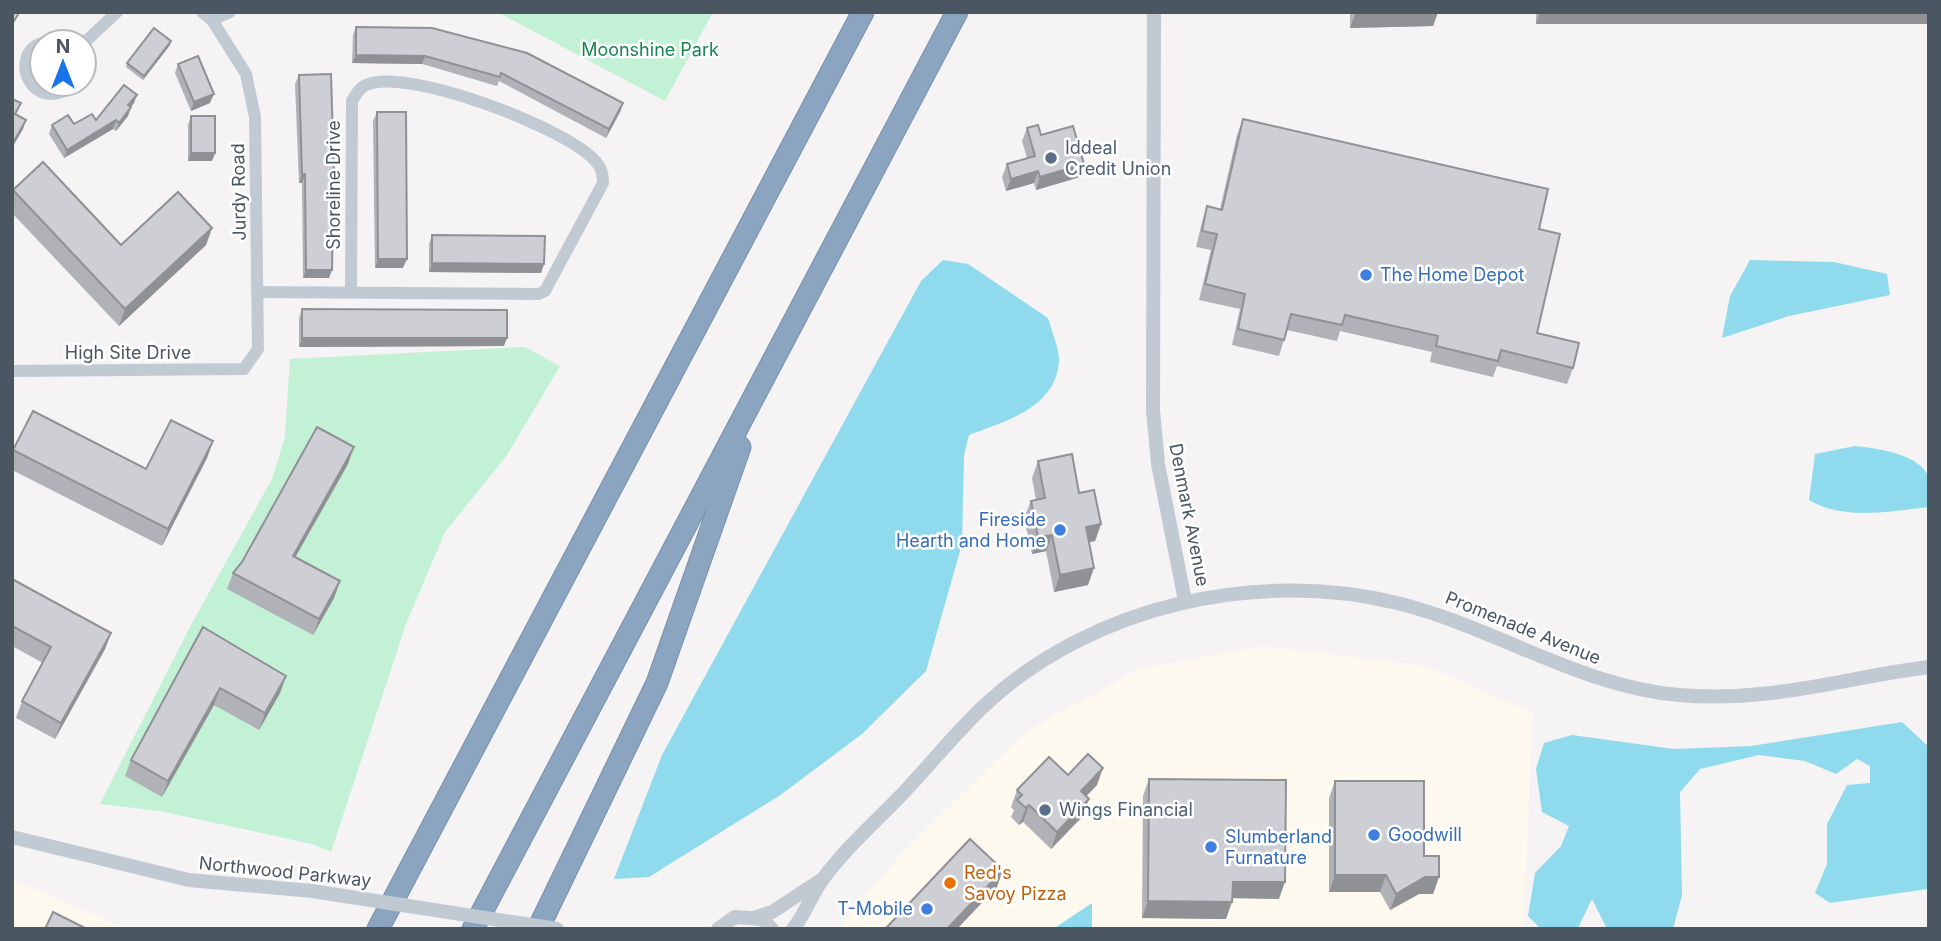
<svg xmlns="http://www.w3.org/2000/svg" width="1941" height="941" viewBox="0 0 1941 941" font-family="Inter,sans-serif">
	<rect width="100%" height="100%" fill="#f5f3f3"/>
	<g fill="#fdf9ef">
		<path d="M1264,646l163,20 106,47 -10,216h-685l63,-75 123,-121 115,-64z"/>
		<path d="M12,879l114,50h-114z"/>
	</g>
	<g fill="#c3f1d5">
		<path d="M713,12l-48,89 -166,-88h-145z"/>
		<path d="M525,347l35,19 -53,89 -62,77 -39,92 -75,228 -19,-8 -152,-33 -60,-7 90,-177 82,-148 13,-42 5,-78z"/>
	</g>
	<g fill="#90daee">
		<path d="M943,260l25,4 80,54c3,12 11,29 11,42 -2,48 -54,61 -90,75l-5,20 -2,89 -36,127 -64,63 -83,62 -130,81 -35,2 48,-124 259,-474z"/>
		<path d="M1750,260l84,2 53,12 3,21 -101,21 -67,22 8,-42z"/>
		<path d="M1855,446c21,2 66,8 74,32 2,8 0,20 0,29 -38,4 -86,14 -120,-7l6,-46z"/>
		<path d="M1902,722l26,24v143l-98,14 -15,-10 12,-29v-40l20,-39 23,-2v-17l-13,-7 -21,15 -31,-13 -46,-6 -59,14 -20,23 2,103 -9,34h-66l-15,-30 -14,29 -37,1 -13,-13 7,-43 26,-27 8,-20 -27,-14 -6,-43 8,-26 28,-8 102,14 77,-3z"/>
		<path d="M1092,903v26h-39z"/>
	</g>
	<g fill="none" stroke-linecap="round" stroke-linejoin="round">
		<defs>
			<g id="motorway">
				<path d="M378,929l485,-917"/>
				<path d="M473,929l484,-917"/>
				<path d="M538,929l119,-246 83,-236"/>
			</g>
		</defs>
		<use href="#motorway" stroke="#7690ad" stroke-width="23"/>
		<g stroke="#c1cad2" stroke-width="12">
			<path d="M212,20l18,-8"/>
			<path d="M44,42l10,-3 7,3"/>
			<path d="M42,43c-36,12 -9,75 33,41"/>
			<path d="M84,43l33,-31"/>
			<path d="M257,292l282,2 6,-3 58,-108c0,-7 -1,-15 -6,-20 -26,-34 -192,-97 -231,-78 -7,3 -10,9 -14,16l-1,191"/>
			<path d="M12,371l232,-2 14,-20 -3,-232 -9,-43 -34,-54 -10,-8"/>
		</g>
		<g stroke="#c1cad2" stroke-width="14">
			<path d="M1154,12l-1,398 5,54 27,137"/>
			<path d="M12,837l177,43 123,11"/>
			<path d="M754,918l18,-6 49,-32"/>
			<path d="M718,929l17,-12 27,2 10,10"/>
			<path d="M793,929c13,-16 18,-34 30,-50 23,-32 57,-61 84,-90 26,-28 51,-59 79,-85 107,-99 272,-135 411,-101 98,24 181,83 282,92 91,8 162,-17 250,-28"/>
		</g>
		<use href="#motorway" stroke="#8ba5c1" stroke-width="21"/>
		<path stroke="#c1cad2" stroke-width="14" d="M312,891l245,38"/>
	</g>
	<g fill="#b0b2b7">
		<path d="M1350,12h88l-5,14 -83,2z"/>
		<rect x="1536" y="12" width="393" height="12"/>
		<path d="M356,27l267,76 -3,9 -14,26 -107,-57 -2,5 -75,-22 -70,-1 1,-28z"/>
		<path d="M171,41l-1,4 -27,35 -17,-13 1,-4z"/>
		<path d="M178,64l32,39 -19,8 -16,-38z"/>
		<path d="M299,75l30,203h-26l-1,-95h-3l-4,-99z"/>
		<path d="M134,103l-3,4 -3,9 -12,15 -3,-2 -49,29 -15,-24 3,-9 22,-1 22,-4z"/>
		<path d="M377,112l26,156h-28l-2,-147z"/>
		<path d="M191,116l24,37 -3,8h-24v-36z"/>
		<path d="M1243,119l296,110 -2,104 36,35 -6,16 -70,-18 -4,11 -63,-15 2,-10 -92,-21 -3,10 -50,-11 -8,26 -47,-11 8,-36 -41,-9 12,-50 -15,-3 6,-25 5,-16 13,3 17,-74z"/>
		<path d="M1027,128l14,7 43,29 -4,13 -44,13 -2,-7 -28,8 -4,-14 5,-13 20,-6 -5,-17z"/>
		<path d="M13,190l108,55 91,-17 -6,17 -87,81 -107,-113z"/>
		<path d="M432,235l112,29 -3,9 -112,-1v-28z"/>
		<path d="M302,309l202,37 -205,1v-29z"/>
		<path d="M33,411l113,58 67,-28 -6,17 -45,88 -150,-76v-18z"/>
		<path d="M1038,461l41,32 22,31 -6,17 -6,1 -1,43 -34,7 -8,-41 -14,3 -8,-36 7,-17 5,-1 -4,-22z"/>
		<path d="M348,464l-53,93 45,24 -6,17 -21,37 -86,-46 6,-16z"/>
		<path d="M12,579l99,54 -6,16 -50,90 -39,-21 6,-17 21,-38 -31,-17z"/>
		<path d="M203,627l83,49 -6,17 -21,37 -45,-25 -52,92 -37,-21 6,-16z"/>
		<path d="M1068,775l29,10 -11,11 -3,20 -32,33 -28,-27 -4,3 -8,-8 3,-7 -3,-3 6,-17z"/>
		<path d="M1149,779l130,120 -47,-1 -6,21 -84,-1 1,-122z"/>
		<path d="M1335,781l89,75 15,21 -6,17h-14l-29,16 -10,-18h-51v-94z"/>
	</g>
	<g fill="#909195">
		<path d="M1356,12h82l-5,14 -83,2z"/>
		<path d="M1540,12h389v12h-393z"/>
		<path d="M171,41l-1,4 -27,35 1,-4z"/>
		<path d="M356,55l69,1 -3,8 -70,-1z"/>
		<path d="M214,94l-4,9 -19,8 3,-9z"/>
		<path d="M137,95l-3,8 -9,11 3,-9z"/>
		<path d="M623,103l-3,9 -14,26 3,-9z"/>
		<path d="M131,107l-3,9 -12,15 3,-8z"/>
		<path d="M26,120l-3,9 -11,19 1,-5z"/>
		<path d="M116,120l-3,9 -49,29 3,-8z"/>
		<path d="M191,153h24l-3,8h-24z"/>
		<path d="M1084,164l-4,13 -44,13 4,-13z"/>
		<path d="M1038,171l-4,12 -28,8 5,-12z"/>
		<path d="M302,174h3l-3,9h-3z"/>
		<path d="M212,228l-6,17 -87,81 6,-17z"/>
		<path d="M378,259h29l-4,9h-28z"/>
		<path d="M432,263l112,1 -3,9 -112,-1z"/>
		<path d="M306,270h26l-3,8h-26z"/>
		<path d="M302,338h205l-3,8 -205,1z"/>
		<path d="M213,441l-6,17 -45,88 6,-17z"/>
		<path d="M354,447l-6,17 -61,108 6,-16z"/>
		<path d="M1101,524l-6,17 -15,3 6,-17z"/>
		<path d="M1052,535l-6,16 -14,3 6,-17z"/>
		<path d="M1094,568l-6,17 -34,7 6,-17z"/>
		<path d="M340,581l-6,17 -21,37 6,-16z"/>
		<path d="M111,633l-6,16 -50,90 6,-16z"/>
		<path d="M286,676l-6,17 -21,37 6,-17z"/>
		<path d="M220,688l-6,17 -52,92 6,-16z"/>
		<path d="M1103,768l-6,17 -22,23 6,-17z"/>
		<path d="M1089,799l-6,17 -32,33 6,-17z"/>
		<path d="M1029,805l-6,17 -4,3 7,-17z"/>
		<path d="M1003,870l-6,17 -40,42h-10z"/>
		<path d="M1335,875h51l-6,17h-51z"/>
		<path d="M1425,877h14l-6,17h-14l-29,16 6,-16z"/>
		<path d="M1233,882h52l-6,17 -53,-1z"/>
		<path d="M1148,901l84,1 -6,17 -84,-1z"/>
	</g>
	<g fill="#cdcfd5" stroke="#909195" stroke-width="2">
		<path d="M12,12l7,1 -7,11z"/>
		<path d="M356,27l76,1 95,25 96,50 -14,26 -108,-56 -1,4 -75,-21 -69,-1z"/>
		<path d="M154,28l17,13 -27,35 -17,-13z"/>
		<path d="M198,56l16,38 -20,8 -16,-38z"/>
		<path d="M331,74l3,99 -2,97h-26l-1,-96h-3l-3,-99z"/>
		<path d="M124,85l13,10 -9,10 3,2 -12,16 -3,-3 -49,30 -15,-25 16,-10 6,9 18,-10 4,6z"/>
		<path d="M12,99l9,4 -6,11 11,6 -13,23 -1,-1z"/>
		<path d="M377,112h29l1,147h-29z"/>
		<rect x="191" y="116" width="24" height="37"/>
		<path d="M1243,119l305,70 -9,40 21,5 -23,99 42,10 -6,25 -72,-18 -3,11 -62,-15 2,-10 -93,-21 -3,10 -51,-11 -7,26 -46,-11 7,-35 -40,-10 12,-50 -15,-3 5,-25 15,4z"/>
		<path d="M1038,125l3,10 32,-9 11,38 -44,13 -2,-6 -27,8 -4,-15 28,-8 -8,-28z"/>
		<path d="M43,162l78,83 57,-53 34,36 -87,81 -112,-119z"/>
		<path d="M432,235l113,1 -1,28 -112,-1z"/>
		<path d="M302,309l205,1v28h-205z"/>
		<path d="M33,411l113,58 25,-49 42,21 -45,88 -155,-79z"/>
		<path d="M317,427l37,20 -61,109 47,25 -21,38 -86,-46 9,-11z"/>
		<path d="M1072,454l7,39 15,-3 7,34 -15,3 8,41 -34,7 -8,-40 -14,2 -7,-36 14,-3 -7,-37z"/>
		<path d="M12,579l99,54 -50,90 -39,-22 29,-54 -39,-21z"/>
		<path d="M203,627l83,49 -21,37 -45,-25 -52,93 -37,-21z"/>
		<path d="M1088,754l15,14 -22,23 8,8 -32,33 -28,-27 -3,3 -9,-8 5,-5 -5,-5 32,-33 19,18z"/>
		<path d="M1149,779l137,1 -1,102h-52l-1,20 -84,-1z"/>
		<path d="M1335,781h89v75h15v21h-14l-29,17 -10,-19h-51z"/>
		<path d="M970,839l33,31 -56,59h-60l-1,-1z"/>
		<path d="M53,912l34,17h-42z"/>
	</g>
	<g fill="#5c6f8a" stroke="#fff" stroke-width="2.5">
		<circle cx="1051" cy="158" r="7"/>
		<circle cx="1045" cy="810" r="7"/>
	</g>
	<g fill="#3f7fe0" stroke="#fff" stroke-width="2.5">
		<circle cx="1366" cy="275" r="7"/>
		<circle cx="1060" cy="530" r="7"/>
		<circle cx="1374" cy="835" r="7"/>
		<circle cx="1211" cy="847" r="7"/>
		<circle cx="927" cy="909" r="7"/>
	</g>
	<circle fill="#e8710a" stroke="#fff" stroke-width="2.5" cx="950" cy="883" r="7"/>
	<g text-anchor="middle" stroke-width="5" stroke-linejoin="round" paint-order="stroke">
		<g font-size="18" fill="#17864f" stroke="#fff">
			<text x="650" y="56">Moonshine Park</text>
		</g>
		<g font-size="18" fill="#4e5e75" stroke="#fff" text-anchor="start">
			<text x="1065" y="154">Iddeal<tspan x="1065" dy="21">Credit Union</tspan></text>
			<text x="1059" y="816">Wings Financial</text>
		</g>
		<g font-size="18" fill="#4a5661" stroke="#fff">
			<text transform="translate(334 185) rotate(-90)" y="6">Shoreline Drive</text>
			<text transform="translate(239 192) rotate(-91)" y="6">Jurdy Road</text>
			<text x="128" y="359">High Site Drive</text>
			<text transform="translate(1189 515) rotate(79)" y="6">Denmark Avenue</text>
			<text transform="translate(1523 628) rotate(22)" y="6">Promenade Avenue</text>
			<text transform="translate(285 872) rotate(6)" y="6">Northwood Parkway</text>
		</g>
		<g font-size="18" fill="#366cbe" stroke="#fff" text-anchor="start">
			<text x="1380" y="281">The Home Depot</text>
			<text x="1046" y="526" text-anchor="end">Fireside<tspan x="1046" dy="21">Hearth and Home</tspan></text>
			<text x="1388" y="841">Goodwill</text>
			<text x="1225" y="843">Slumberland<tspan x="1225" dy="21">Furnature</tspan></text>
			<text x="913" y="915" text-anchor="end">T-Mobile</text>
		</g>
		<g font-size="18" fill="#c56008" stroke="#fff" text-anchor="start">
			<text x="964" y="879">Red's<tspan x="964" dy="21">Savoy Pizza</tspan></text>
		</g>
	</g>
	<rect width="1941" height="941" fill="none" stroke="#4a5661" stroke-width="28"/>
	<g transform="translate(63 63)"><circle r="33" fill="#ffffff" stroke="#b7bbc0" stroke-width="2"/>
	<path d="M0-5L12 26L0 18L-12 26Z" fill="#1a73e8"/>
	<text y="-10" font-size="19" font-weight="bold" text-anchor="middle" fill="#4a5661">N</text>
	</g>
</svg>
